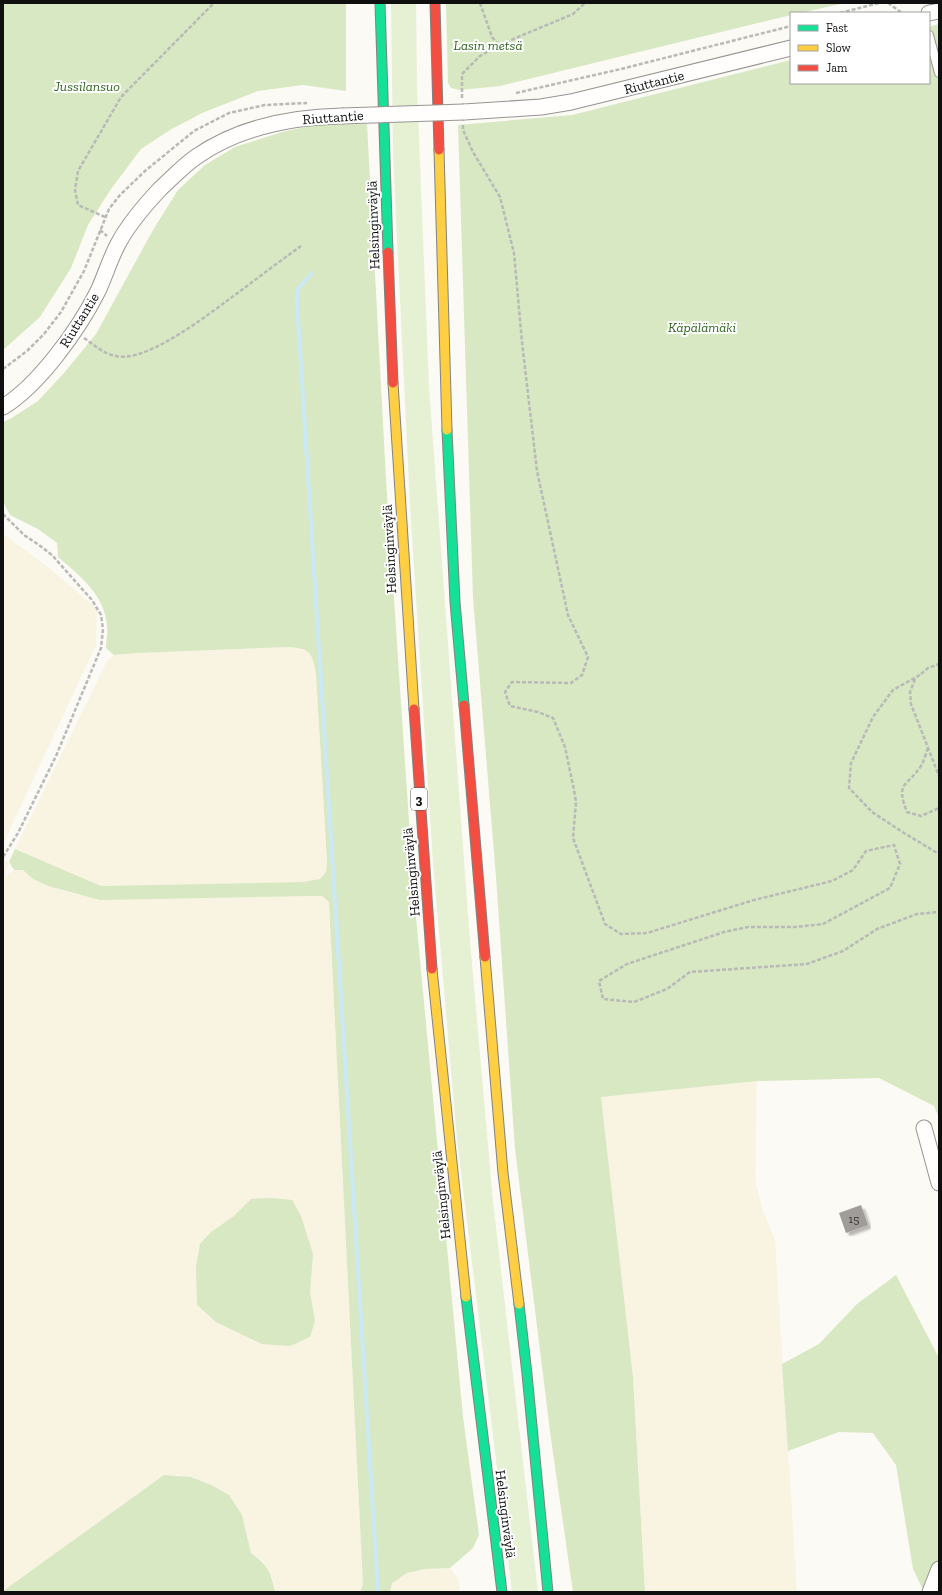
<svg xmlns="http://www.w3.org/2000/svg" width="942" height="1595" viewBox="0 0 942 1595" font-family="'Zilla Slab',serif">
	<defs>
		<filter id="shadow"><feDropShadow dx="3.5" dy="3.5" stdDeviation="1" flood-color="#0004"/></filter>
	</defs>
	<rect width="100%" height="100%" fill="#fcfaf4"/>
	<g fill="#f8f4e1">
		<path d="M3,534l45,33 49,42 -1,36 -93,199z"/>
		<path d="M287,647l15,1 6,2 6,9 2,14 11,188 -1,11 -6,7 -18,3 -201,4 -86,-37 92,-188 7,-6 24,-2z"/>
		<path d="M3,859l6,3 -4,14 9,-6h9l10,9 15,7 30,9 232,1h12l7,6 34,682 -3,8h-85l-3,-14 -9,-17 -12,-8 -9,-38 -31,-30 -20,-8 -14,-2h-13l-161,116z"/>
		<path d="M757,1081l-2,99 8,31 12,29 22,352h-152l-12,-215 -32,-280z"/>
		<path d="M450,1568l8,11 2,13h-70l2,-9 15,-10 18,-4z"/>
	</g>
	<path fill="#e6f1d4" d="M391,3h25l1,84 12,300 41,554 23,260 45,391h-26l-55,-453 -24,-276 -23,-358 -17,-349z"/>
	<g fill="#d7e8c2">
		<path d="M3,3h343v88l-43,-6 -45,6 -56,22 -32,17 -29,19 -30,40 -23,36 -17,43 -31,49 -37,33z"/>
		<path d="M446,3h399l-45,10h-9v2l-291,71 -40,4 -9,-2 -3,-5z"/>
		<path d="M939,24v1094l-5,-12 -55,-28 -122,3 -156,16 32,280 12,215h-72l-22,-153 -36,-290 -19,-272 -23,-279 -15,-473 114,-10 219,-55v23h138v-56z"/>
		<path d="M367,124l19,356 28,416 49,521 16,118 -6,13 -23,20 -25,1 -18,4 -15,10 -2,9h-30l3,-8 -34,-682 -7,-6h-12l-210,4 -52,-14 -15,-7 -10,-9h-9l-5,-8 6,-13 86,37 201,-4 18,-3 6,-7 1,-11 -11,-188c-4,-22 -7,-25 -29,-26l-149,6 -24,2 -8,-7c0,-7 2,-15 1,-22 -2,-31 -27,-50 -49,-69l-1,-14 -19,-14 -28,-14 -7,-13v-80l7,-3 28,-18 26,-28 32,-39 57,-104 25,-40 27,-25 30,-18 47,-15 33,-7z"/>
		<path d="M272,1198l20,2 9,16 12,38 -3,38 5,29 -5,16 -20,9 -28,-2 -46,-22 -19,-17 -1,-38 4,-23 11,-12 23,-16 17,-17z"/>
		<path d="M896,1275l43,83v234h-15l-11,-23 -17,-104 -23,-32 -34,-1 -51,19 -6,-87 37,-20 38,-40z"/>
		<path d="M164,1475l27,2 20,8 18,10 13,20 9,38c17,12 20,19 24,39h-272v-1z"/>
	</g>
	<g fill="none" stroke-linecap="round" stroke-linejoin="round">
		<path stroke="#cbe8f5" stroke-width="4" d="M312,273l-15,17v13c27,430 55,859 81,1289"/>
	</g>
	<path fill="#9f9c99" filter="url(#shadow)" d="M861,1205l7,20 -22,8 -7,-20z"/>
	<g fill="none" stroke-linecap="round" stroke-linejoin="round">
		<defs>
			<path id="lane" d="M929,35l10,38"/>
			<g id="street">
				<path d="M929,13l10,-2"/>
				<path d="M464,112l77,-5 30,-5 220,-54"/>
				<path d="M3,407c36,-22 76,-78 95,-116 7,-15 12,-32 20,-47 11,-21 26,-38 42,-55 12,-11 23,-23 36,-32 43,-30 95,-40 146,-41"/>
				<path d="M924,1128l15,55"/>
				<path d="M930,1592l9,-23"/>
			</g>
			<g id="fast">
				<path d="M380,3l8,249"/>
				<path d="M447,430l8,172 9,103"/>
				<path d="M466,1297l36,295"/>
				<path d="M519,1304l8,70 21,218"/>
			</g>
			<g id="slow">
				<path d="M439,150l8,280"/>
				<path d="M393,383l21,326"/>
				<path d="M485,957l18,216 16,131"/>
				<path d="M432,969l34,328"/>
			</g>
			<g id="jam">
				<path d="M435,3l4,147"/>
				<path d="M388,252l5,131"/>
				<path d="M464,705l21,252"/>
				<path d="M414,709l18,260"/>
			</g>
		</defs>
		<use href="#lane" stroke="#969592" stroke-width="10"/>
		<use href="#street" stroke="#969592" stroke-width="17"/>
		<use href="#fast" stroke="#83827f" stroke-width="11"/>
		<use href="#slow" stroke="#83827f" stroke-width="11"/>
		<use href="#jam" stroke="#83827f" stroke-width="11"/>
		<g stroke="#b9b9b8" stroke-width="2.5" stroke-dasharray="4 2" stroke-linecap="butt">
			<path d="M480,3l12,34 7,8 74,-31 12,-11"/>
			<path d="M888,3l14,10"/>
			<path d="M840,13l39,-10"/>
			<path d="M516,93l105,-24 170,-43"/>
			<path d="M462,98v-24l18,-18 19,-11"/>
			<path d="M463,125v5l10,22 27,45 14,56 8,89 15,129 31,144 20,42 -6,18 -11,8 -59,-1 -7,10 5,14 28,6 15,6 12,29 9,43 2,12 -3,36 32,86 16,10 26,-1 107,-33 78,-19 21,-11 13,-19 28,-6 6,19 -10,24 -67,36 -28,3h-47l-24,5 -97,32 -28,17 4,18 31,3 33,-13 23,-17 117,-8 36,-13 34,-22 40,-15 22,-2"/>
			<path d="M105,217l-27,-12 -3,-15 3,-19 43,-74 93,-94"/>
			<path d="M100,230l7,6"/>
			<path d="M84,338c10,7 20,16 32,18 31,8 98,-46 123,-64 20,-15 41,-31 62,-46"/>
			<path d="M3,369l24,-18 17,-17 17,-22 23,-41 25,-62 11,-14 25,-24 49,-40 35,-18 36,-8 42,-2"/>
			<path d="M3,514l21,21 15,10 13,10 23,26 17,19 9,15 2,14 -2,19 -45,108 -38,77 -15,24"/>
			<path d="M921,674l7,-6 11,-4"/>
			<path d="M920,675l-27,15 -20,27 -22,46 -2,25 23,24 32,21 35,21"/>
			<path d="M915,679l-5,13 1,12 28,72"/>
			<path d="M928,748c-2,5 -4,13 -7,18 -14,21 -26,16 -14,46l14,4 18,-8"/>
		</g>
		<use href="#lane" stroke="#fffefd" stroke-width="8"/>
		<use href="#street" stroke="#fffefd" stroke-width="15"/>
		<use href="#fast" stroke="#16e098" stroke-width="9"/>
		<use href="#slow" stroke="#ffcf43" stroke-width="9"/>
		<use href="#jam" stroke="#f24e42" stroke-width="9"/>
		<defs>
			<path id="street-bridge" d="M342,116l122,-4"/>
		</defs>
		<use href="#street-bridge" stroke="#969592" stroke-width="17" stroke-linecap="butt"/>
		<use href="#street-bridge" stroke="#fffefd" stroke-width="15"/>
	</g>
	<g text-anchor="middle" stroke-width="4" stroke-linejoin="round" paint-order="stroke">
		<g font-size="12" fill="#333232">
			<text x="854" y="1223">15</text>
		</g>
		<rect fill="#fff" stroke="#575757" stroke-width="1" x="411" y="788" width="16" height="22" rx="3"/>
		<g font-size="13" font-weight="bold" fill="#0f0f0f">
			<text x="419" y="804">3</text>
		</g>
		<g font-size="14" font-style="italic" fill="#31661f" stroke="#fff">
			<text x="488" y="50">Lasin metsä</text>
			<text x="87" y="91">Jussilansuo</text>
			<text x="702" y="332">Käpälämäki</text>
		</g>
		<g font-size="14" fill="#0f0f0f" stroke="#fff">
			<text transform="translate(654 82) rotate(-14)" y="5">Riuttantie</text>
			<text transform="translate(333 117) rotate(-4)" y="5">Riuttantie</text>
			<text transform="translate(373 225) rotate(-92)" y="5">Helsinginväylä</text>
			<text transform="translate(79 320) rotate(-58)" y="5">Riuttantie</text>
			<text transform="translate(389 549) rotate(-93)" y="5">Helsinginväylä</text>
			<text transform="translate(411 872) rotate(-95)" y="5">Helsinginväylä</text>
			<text transform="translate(441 1195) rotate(-96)" y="5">Helsinginväylä</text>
			<text transform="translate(506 1514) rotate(83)" y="5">Helsinginväylä</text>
		</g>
	</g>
	<rect width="942" height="1595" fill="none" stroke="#0f0f0f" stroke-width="8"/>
	<rect x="790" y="12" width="140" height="72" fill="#ffffff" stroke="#9f9f9f"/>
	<rect x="798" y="25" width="20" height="6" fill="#16e098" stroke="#9f9f9f"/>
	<text x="826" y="32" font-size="12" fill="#0f0f0f">Fast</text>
	<rect x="798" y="45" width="20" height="6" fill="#ffcf43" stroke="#9f9f9f"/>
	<text x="826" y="52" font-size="12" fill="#0f0f0f">Slow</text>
	<rect x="798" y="65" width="20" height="6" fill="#f24e42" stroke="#9f9f9f"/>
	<text x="826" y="72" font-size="12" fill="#0f0f0f">Jam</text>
</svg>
